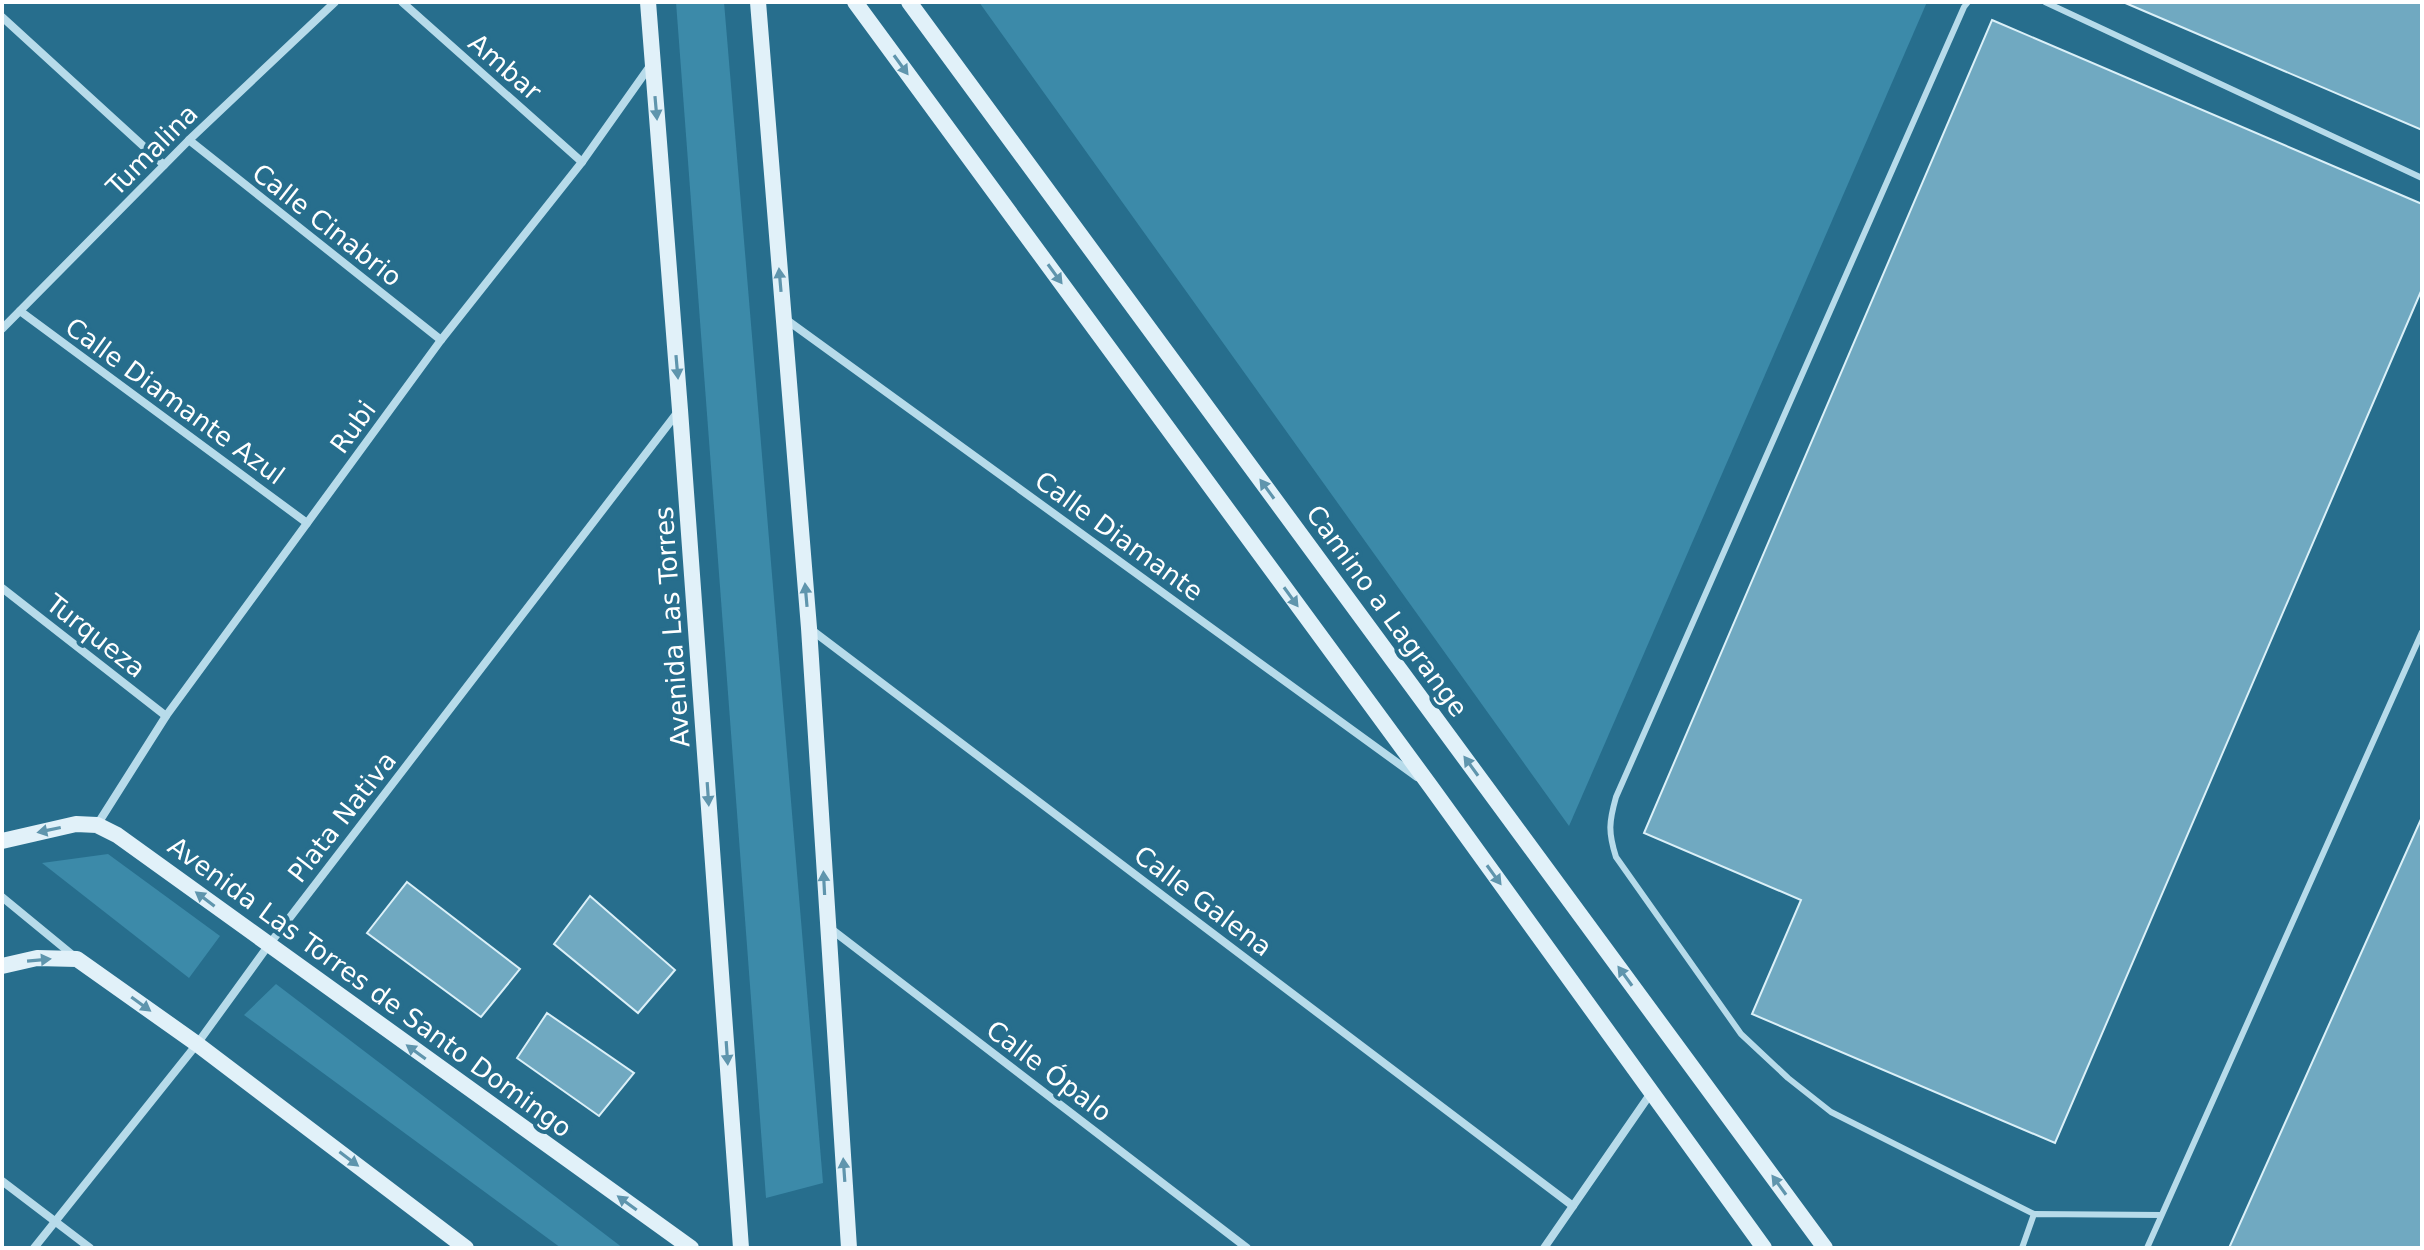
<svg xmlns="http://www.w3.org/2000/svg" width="2424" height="1250" viewBox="0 0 2424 1250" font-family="'DejaVu Sans',sans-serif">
	<rect width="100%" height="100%" fill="#276e8d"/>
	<g fill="#3c8aa9">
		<path d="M676,2h48l99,1181 -57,15z"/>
		<path d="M979,2h948l-358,824z"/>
		<path d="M108,854l112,82 -31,42 -147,-115z"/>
		<path d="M276,984l347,264h-62l-317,-233z"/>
	</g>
	<g fill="#70a9c1" stroke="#dbf0f8" stroke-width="2">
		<path d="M2123,2h299v128z"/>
		<path d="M1992,20l430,184v85l-367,854 -303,-129 49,-114 -157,-67z"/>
		<path d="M2422,817v431h-193z"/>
		<path d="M407,882l113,87 -39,48 -114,-84z"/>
		<path d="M590,896l85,74 -37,43 -84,-69z"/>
		<path d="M547,1013l87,60 -35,43 -82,-58z"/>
	</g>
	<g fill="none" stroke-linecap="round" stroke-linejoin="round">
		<g stroke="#b7dbea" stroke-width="6">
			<path d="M1968,2l-4,5 -348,790c-7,25 -8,35 0,60l125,177 47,44 43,34 203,102"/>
			<path d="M2045,2l377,176"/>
			<path d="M2022,1248l12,-34 127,1"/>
			<path d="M2147,1248l275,-616"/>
		</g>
		<g stroke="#b7dbea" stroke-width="8">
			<path d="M402,2l180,160"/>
			<path d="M2,17l162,148"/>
			<path d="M189,140l252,200"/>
			<path d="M20,311l287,212"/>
			<path d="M784,318l633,459"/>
			<path d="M2,329l187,-189 146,-138"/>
			<path d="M2,588l164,128"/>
			<path d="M809,628l764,578"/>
			<path d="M97,825l69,-109 275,-376 141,-178 68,-96"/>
			<path d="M2,897l73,60"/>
			<path d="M831,929l416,319"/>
			<path d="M2,1181l88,67"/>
			<path d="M34,1248l163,-204 71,-98 409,-533"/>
			<path d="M1544,1248l107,-155"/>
		</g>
		<g stroke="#e1f1f9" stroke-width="16">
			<path d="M648,2l32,408 61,838"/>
			<path d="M758,2l51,626 40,620"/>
			<path d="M855,2l576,785 333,461"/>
			<path d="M909,2l916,1246"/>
			<path d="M2,841l74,-17 21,1 20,10 574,413"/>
			<path d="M2,966l35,-8 40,1 120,85 269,204"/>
		</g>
	</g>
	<defs><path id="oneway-solid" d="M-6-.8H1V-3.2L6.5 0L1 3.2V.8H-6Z" transform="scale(2)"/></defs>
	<g fill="#5f95ad">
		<use href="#oneway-solid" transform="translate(901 65) rotate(54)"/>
		<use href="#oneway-solid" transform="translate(656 108) rotate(85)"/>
		<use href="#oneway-solid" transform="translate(1055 274) rotate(54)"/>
		<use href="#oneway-solid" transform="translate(780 280) rotate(-95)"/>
		<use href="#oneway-solid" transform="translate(677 367) rotate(85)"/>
		<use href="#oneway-solid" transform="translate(1267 489) rotate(-126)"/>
		<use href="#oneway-solid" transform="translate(806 595) rotate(-95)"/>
		<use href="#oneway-solid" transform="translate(1291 597) rotate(54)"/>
		<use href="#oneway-solid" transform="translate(1471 766) rotate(-126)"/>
		<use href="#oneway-solid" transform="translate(708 794) rotate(86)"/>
		<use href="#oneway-solid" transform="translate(49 830) rotate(168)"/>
		<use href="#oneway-solid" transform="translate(1494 875) rotate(54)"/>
		<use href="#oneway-solid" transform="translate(824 883) rotate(-93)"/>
		<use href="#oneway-solid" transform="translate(205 899) rotate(-143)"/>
		<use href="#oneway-solid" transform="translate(39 960) rotate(-5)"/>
		<use href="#oneway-solid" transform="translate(1625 976) rotate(-126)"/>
		<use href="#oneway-solid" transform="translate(141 1004) rotate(36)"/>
		<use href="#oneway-solid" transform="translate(416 1052) rotate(-144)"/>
		<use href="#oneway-solid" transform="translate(727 1053) rotate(86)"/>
		<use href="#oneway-solid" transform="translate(349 1159) rotate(37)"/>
		<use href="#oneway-solid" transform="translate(844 1170) rotate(-94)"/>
		<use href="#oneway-solid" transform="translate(1779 1185) rotate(-126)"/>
		<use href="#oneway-solid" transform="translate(627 1203) rotate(-144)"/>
	</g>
	<g text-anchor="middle" stroke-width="8" stroke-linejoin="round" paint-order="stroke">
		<g font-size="26" fill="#fff" stroke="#276e8d">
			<text transform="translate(505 67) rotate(41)" y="9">Ambar</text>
			<text transform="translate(152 150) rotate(-45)" y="9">Tumalina</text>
			<text transform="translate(327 225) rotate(38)" y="9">Calle Cinabrio</text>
			<text transform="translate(175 401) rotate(36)" y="9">Calle Diamante Azul</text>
			<text transform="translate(353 427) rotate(-54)" y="9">Rubi</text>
			<text transform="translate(1119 536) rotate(36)" y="9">Calle Diamante</text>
			<text transform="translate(1387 611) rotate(54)" y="9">Camino a Lagrange</text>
			<text transform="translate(672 627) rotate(-94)" y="9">Avenida Las Torres</text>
			<text transform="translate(96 636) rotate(38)" y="9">Turqueza</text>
			<text transform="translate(342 817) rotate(-52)" y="9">Plata Nativa</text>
			<text transform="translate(1203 901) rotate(37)" y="9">Calle Galena</text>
			<text transform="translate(370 987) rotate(36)" y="9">Avenida Las Torres de Santo Domingo</text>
			<text transform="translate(1049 1071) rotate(37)" y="9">Calle Ópalo</text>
		</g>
	</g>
	<rect width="2424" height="1250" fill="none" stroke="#ffffff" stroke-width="8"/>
</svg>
